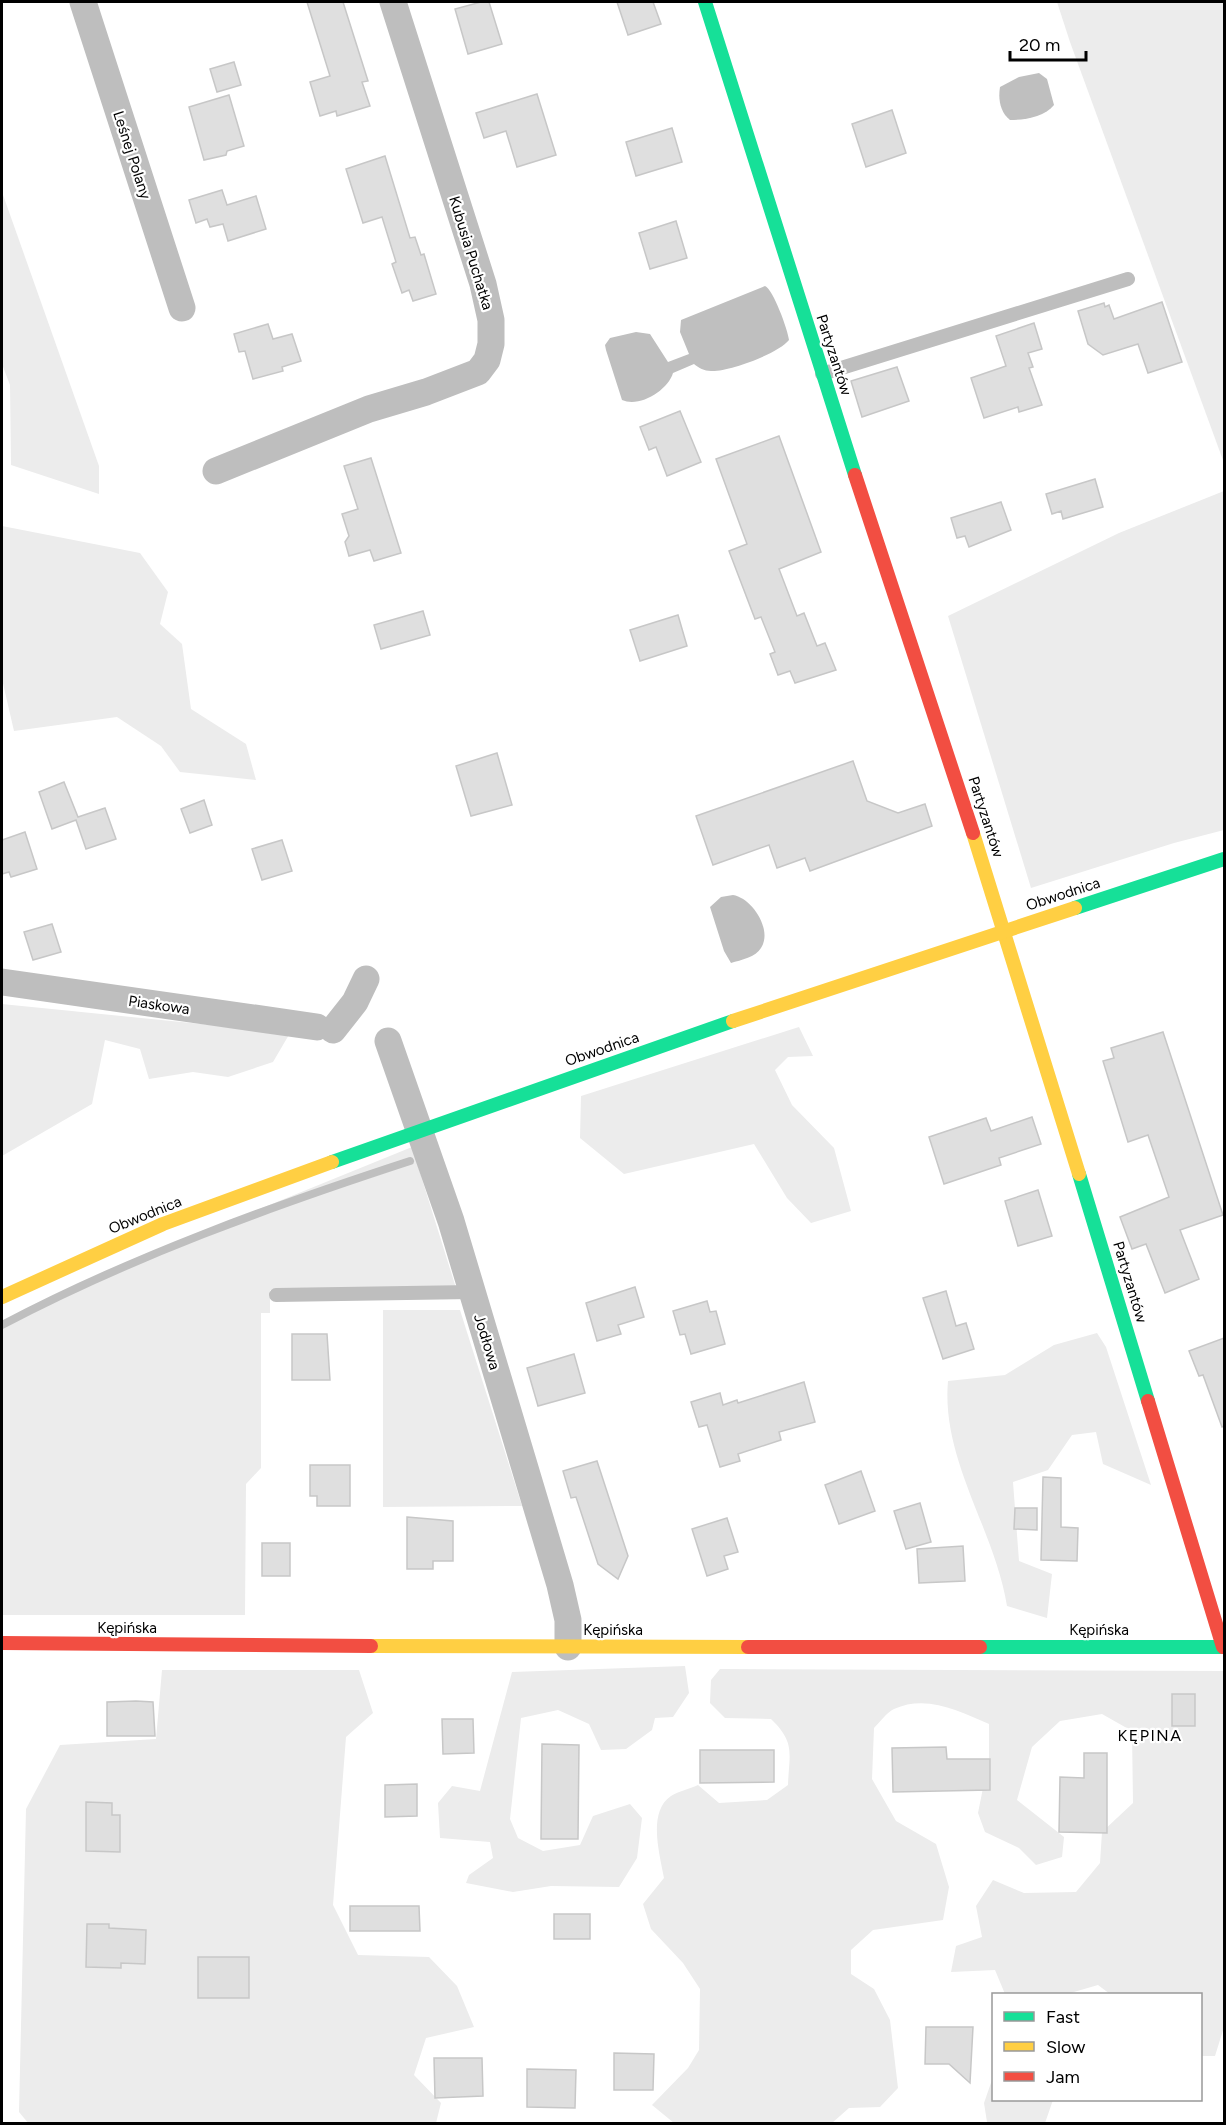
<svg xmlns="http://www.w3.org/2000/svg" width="1226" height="2125" viewBox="0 0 1226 2125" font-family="Figtree,sans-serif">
	<rect width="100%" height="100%" fill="#fff"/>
	<g fill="#ececec">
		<path d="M1057,2h167v461l-154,-421z"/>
		<path d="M2,192l97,274v28l-88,-29 -1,-80 -8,-21z"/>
		<path d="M1224,491v339l-50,13 -143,45 -83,-272 171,-83z"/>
		<path d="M2,526l138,27 28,39 -8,32 22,20 9,65 55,35 10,36 -76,-8 -19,-26 -44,-29 -103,14 -12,-52z"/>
		<path d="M2,1004l288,29 -17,29 -45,15 -35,-5 -44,7 -9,-30 -35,-9 -13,64 -90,52z"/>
		<path d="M799,1027l14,29 -25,1 -13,13 17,35 42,43 17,63 -40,12 -24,-25 -33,-54 -130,30 -44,-36 1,-42z"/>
		<path d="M412,1147l44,141 -186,2v23h-9v155l-15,16 -1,131h-243v-291l144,-69z"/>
		<path d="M383,1310h77l62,196 -139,1z"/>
		<path d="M1097,1333l9,14 45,138 -48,-21 -7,-32 -24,3 -24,35 -35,12 6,79 33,13 -5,44 -40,-12c-12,-76 -66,-146 -59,-225l57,-6 49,-30z"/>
		<path d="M685,1666l4,27 -16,24 -18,1 -3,12 -26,19 -25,1 -12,-26 -31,-14 -37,8 -11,101 8,19 25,13 37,-6 13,-29 37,-12 12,14 -5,40 -18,29 -68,-1 -38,6 -47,-9 3,-8 24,-17 -3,-16 -50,-4 -2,-35 14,-17 28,5 32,-119z"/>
		<path d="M720,1669l504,2v356l-9,29h-14l-1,-62h-90l-12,-9 -31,9h-62l-10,-24 -44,2 5,-26 26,-9 -6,-31 17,-26 31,13 52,-1 24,-29 2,-31 31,-29 -1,-72 -30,-17 -42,7 -28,26 -15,53 47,37 -2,20 -26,8 -17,-17 -34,-16 -7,-19 11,-55v-34c-29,-13 -63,-30 -95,-15 -7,3 -14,13 -20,19l-2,51 24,42 40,23 13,43 -6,33 -70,10 -22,20v24l23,15 16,31 8,68 -18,19 -31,1 -17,15h-158l-22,-18 36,-37 11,-18 1,-61 -17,-26 -32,-34 -8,-25 21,-26c-4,-23 -17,-66 7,-82 8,-5 18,-7 27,-11l21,18 48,-3 21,-15c1,-31 8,-42 -17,-66l-46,-1 -15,-15 1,-23z"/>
		<path d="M162,1670h197l14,43 -27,24 -13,168 25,50 71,2 28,29 17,41 -48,11 -12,37 27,28 -5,20 -407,1 -10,-12 7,-303 34,-64 96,-6z"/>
		<path d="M993,2077l1,23h59l-8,23 -58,-1 -3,-19z"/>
	</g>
	<g fill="#bfbfbf">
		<path d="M1039,73l8,6 7,26c-9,12 -30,15 -44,15 -10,-8 -12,-21 -10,-33l19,-10z"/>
		<path d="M765,286c8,3 23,44 24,54 -11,14 -61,32 -78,31 -7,0 -12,-3 -17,-7l-21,9c-5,17 -33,35 -51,27l-16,-50 -1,-5 5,-7 26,-6 14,2 18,28 21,-8 -9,-22 1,-12z"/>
		<path d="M733,895c19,3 40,35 28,53 -5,9 -20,12 -30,15l-7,-12 -14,-44 11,-10z"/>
	</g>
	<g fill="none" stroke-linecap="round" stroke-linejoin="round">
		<path stroke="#bfbfbf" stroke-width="8" d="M2,1325c129,-68 270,-119 408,-164"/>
	</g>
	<g fill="#dfdfdf" stroke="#c7c7c7" stroke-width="1.5">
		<path d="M307,2h36l25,79 -6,1 8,24 -33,10 -1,-5 -16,5 -10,-34 20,-6z"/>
		<path d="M481,2h8l13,42 -34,10 -13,-45z"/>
		<path d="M617,2h36l8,22 -33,11z"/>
		<path d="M234,62l7,23 -24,7 -7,-23z"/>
		<path d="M537,94l19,61 -39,12 -11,-36 -22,7 -8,-25z"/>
		<path d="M229,95l15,51 -17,5 -1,4 -22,5 -15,-53z"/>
		<path d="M892,110l14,43 -40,14 -14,-43z"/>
		<path d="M672,128l10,34 -46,14 -10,-34z"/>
		<path d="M385,156l25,82 5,-1 6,18 3,-1 12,40 -23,7 -4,-11 -7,3 -10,-29 4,-2 -14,-45 -19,6 -17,-54z"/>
		<path d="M222,190l5,15 29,-9 10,33 -38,12 -5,-17 -13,3 -3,-8 -11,4 -7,-23z"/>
		<path d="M676,221l11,37 -37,11 -11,-36z"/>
		<path d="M1162,302l20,60 -34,11 -10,-29 -35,11 -15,-11 -10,-33 26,-8 1,4 4,-2 5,14z"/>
		<path d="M1034,323l8,26 -14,4 5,14 -4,1 13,37 -23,7 -1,-5 -34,11 -13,-40 35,-12 -10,-30z"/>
		<path d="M268,324l5,15 19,-5 9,27 -19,6 1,4 -30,8 -8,-28 -6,1 -5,-18z"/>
		<path d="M897,367l12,34 -47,16 -11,-36z"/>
		<path d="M680,411l21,51 -34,14 -11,-29 -7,3 -9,-23z"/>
		<path d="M779,436l42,116 -42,17 18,47 7,-3 13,33 8,-3 11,27 -41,13 -5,-12 -12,4 -8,-21 5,-2 -14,-35 -6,2 -26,-68 18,-7 -31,-85z"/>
		<path d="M371,458l30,95 -27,8 -4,-11 -21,6 -4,-14 4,-6 -7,-22 16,-5 -14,-43z"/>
		<path d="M1095,479l8,28 -40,12 -2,-8 -9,3 -6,-20z"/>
		<path d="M1001,502l10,28 -42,17 -4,-11 -8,2 -6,-20z"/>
		<path d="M423,611l7,24 -49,14 -7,-24z"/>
		<path d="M678,615l9,31 -47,15 -10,-31z"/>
		<path d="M497,753l15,52 -41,11 -15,-50z"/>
		<path d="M853,761l14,40 31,12 27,-9 7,22 -122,45 -5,-13 -28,10 -8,-23 -56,20 -17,-49z"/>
		<path d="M64,782l14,35 27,-9 11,31 -30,10 -10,-29 -24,9 -13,-37z"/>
		<path d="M204,800l8,25 -22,8 -9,-24z"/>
		<path d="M25,832l12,37 -26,8 -2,-5 -7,2v-34z"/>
		<path d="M282,840l10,31 -30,9 -10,-31z"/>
		<path d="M52,924l9,28 -28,8 -9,-28z"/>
		<path d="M1163,1032l60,183 -43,15 19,49 -34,14 -19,-49 -14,5 -12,-32 49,-20 -21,-62 -20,7 -25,-81 11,-3 -3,-10z"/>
		<path d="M1032,1117l9,27 -42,14 2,7 -57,19 -15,-47 57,-19 5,13z"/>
		<path d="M1038,1190l14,46 -34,10 -13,-45z"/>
		<path d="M635,1287l9,30 -26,8 3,9 -24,7 -11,-38z"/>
		<path d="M946,1291l10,35 10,-3 8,26 -31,10 -20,-61z"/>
		<path d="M707,1301l3,11 6,-1 9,33 -34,10 -6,-20 -5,1 -7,-24z"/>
		<path d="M292,1334h35l3,46h-38z"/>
		<path d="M1224,1338v88l-2,1 -19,-52 -4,1 -10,-25z"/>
		<path d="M574,1354l11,39 -47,13 -11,-38z"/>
		<path d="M804,1382l11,40 -36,10 2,8 -43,14 2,7 -20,6 -13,-42 -8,2 -8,-25 29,-9 3,12 14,-5 1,3z"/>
		<path d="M597,1461l31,95 -10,23 -20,-15 -22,-67 -5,1 -8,-27z"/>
		<path d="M310,1465h40v41h-33v-10h-7z"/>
		<path d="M861,1471l14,40 -36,13 -14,-39z"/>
		<path d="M1043,1477l18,1v49l17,1 -1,33 -36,-1z"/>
		<path d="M920,1503l11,39 -25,7 -12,-38z"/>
		<path d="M1015,1508h22v22l-23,-1z"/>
		<path d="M407,1517l46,4v40h-20v8h-26z"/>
		<path d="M727,1518l11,34 -14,4 4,13 -21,7 -15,-47z"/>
		<rect x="262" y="1543" width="28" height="33"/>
		<path d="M963,1546l2,35 -46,2 -2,-34z"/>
		<rect x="1172" y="1694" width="23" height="32"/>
		<path d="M136,1701l17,1 2,34h-48v-34z"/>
		<path d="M442,1719h31l1,34 -31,1z"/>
		<path d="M542,1744l37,1 -1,94h-37z"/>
		<path d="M946,1747l1,12h43v31l-97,2 -1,-44z"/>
		<path d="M700,1750h74v32l-74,1z"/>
		<path d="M1084,1753h23v80l-48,-1 1,-55 24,1z"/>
		<path d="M417,1784v32l-32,1v-32z"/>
		<path d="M86,1802l26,1v12h8v37l-34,-1z"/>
		<path d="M350,1906h69l1,25h-70z"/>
		<rect x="554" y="1914" width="36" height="25"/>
		<path d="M87,1924h22v4l37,2 -1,34 -24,-1v5l-35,-1z"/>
		<rect x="198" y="1957" width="51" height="41"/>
		<path d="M926,2027h47l-3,56 -21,-19h-24z"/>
		<path d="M614,2053l40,1 -1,36h-39z"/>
		<path d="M434,2058h48l1,38 -48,2z"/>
		<path d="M527,2069l49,1 -1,38 -48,-1z"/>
	</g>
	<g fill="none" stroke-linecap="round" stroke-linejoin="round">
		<g stroke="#bebebe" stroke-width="14">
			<path d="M822,374l306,-95"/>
			<path d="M276,1295l196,-3"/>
		</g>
		<g stroke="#bebebe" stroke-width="27">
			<path d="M83,2l99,306"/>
			<path d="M216,471l153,-62 57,-17 52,-20 9,-12 4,-16v-24l-8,-36 -90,-282"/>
			<path d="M2,982l315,45"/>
			<path d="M333,1030l22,-28 11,-23"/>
			<path d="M388,1041l63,180 109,364 8,35v27"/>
		</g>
		<g stroke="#16e098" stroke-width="14">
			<path d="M705,2l150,473"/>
			<path d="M1075,908l149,-49"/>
			<path d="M332,1162l401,-141"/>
			<path d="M1079,1174l69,227"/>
			<path d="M980,1647h244"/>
		</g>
		<g stroke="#ffcf43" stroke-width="14">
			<path d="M973,833l106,341"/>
			<path d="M733,1021l342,-113"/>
			<path d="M2,1297l161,-73 169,-62"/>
			<path d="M371,1646l377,1"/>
		</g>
		<g stroke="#f24e42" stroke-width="14">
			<path d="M855,475l118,358"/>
			<path d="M1148,1401l75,246"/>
			<path d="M2,1643l369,3"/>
			<path d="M748,1647h232"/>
		</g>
	</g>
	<g text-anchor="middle" stroke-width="4.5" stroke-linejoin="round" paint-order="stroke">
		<g font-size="15" fill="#000" stroke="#fff">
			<text transform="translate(132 155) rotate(72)" y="5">Leśnej Polany</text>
			<text transform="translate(471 253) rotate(73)" y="5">Kubusia Puchatka</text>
			<text transform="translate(834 355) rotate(72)" y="5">Partyzantów</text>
			<text transform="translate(986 817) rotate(72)" y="5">Partyzantów</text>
			<text transform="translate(1063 894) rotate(-18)" y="5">Obwodnica</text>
			<text transform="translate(159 1005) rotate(8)" y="5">Piaskowa</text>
			<text transform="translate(602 1049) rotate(-19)" y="5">Obwodnica</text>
			<text transform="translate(145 1215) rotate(-22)" y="5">Obwodnica</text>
			<text transform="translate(1130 1282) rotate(73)" y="5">Partyzantów</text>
			<text transform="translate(487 1342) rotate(73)" y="5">Jodłowa</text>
			<text x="127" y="1633">Kępińska</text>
			<text x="613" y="1635">Kępińska</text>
			<text x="1099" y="1635">Kępińska</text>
		</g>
		<g font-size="16" letter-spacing="1.5" fill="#000" stroke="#fff">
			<text x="1150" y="1741">KĘPINA</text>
		</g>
	</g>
	<rect width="1226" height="2125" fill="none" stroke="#000000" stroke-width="6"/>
	<rect x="992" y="1993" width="210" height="108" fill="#ffffff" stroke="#999999" stroke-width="1.5"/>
	<rect x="1004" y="2012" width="30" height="9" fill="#16e098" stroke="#999999" stroke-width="1.5"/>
	<text x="1046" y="2023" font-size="18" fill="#000000">Fast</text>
	<rect x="1004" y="2042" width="30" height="9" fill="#ffcf43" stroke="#999999" stroke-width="1.5"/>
	<text x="1046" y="2053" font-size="18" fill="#000000">Slow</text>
	<rect x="1004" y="2072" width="30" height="9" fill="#f24e42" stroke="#999999" stroke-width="1.5"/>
	<text x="1046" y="2083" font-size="18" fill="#000000">Jam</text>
	<path d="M1010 51v9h76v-9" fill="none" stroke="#000000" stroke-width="3"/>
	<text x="1019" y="51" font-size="18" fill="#000000" stroke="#ffffff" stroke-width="4.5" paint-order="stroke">20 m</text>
</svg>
